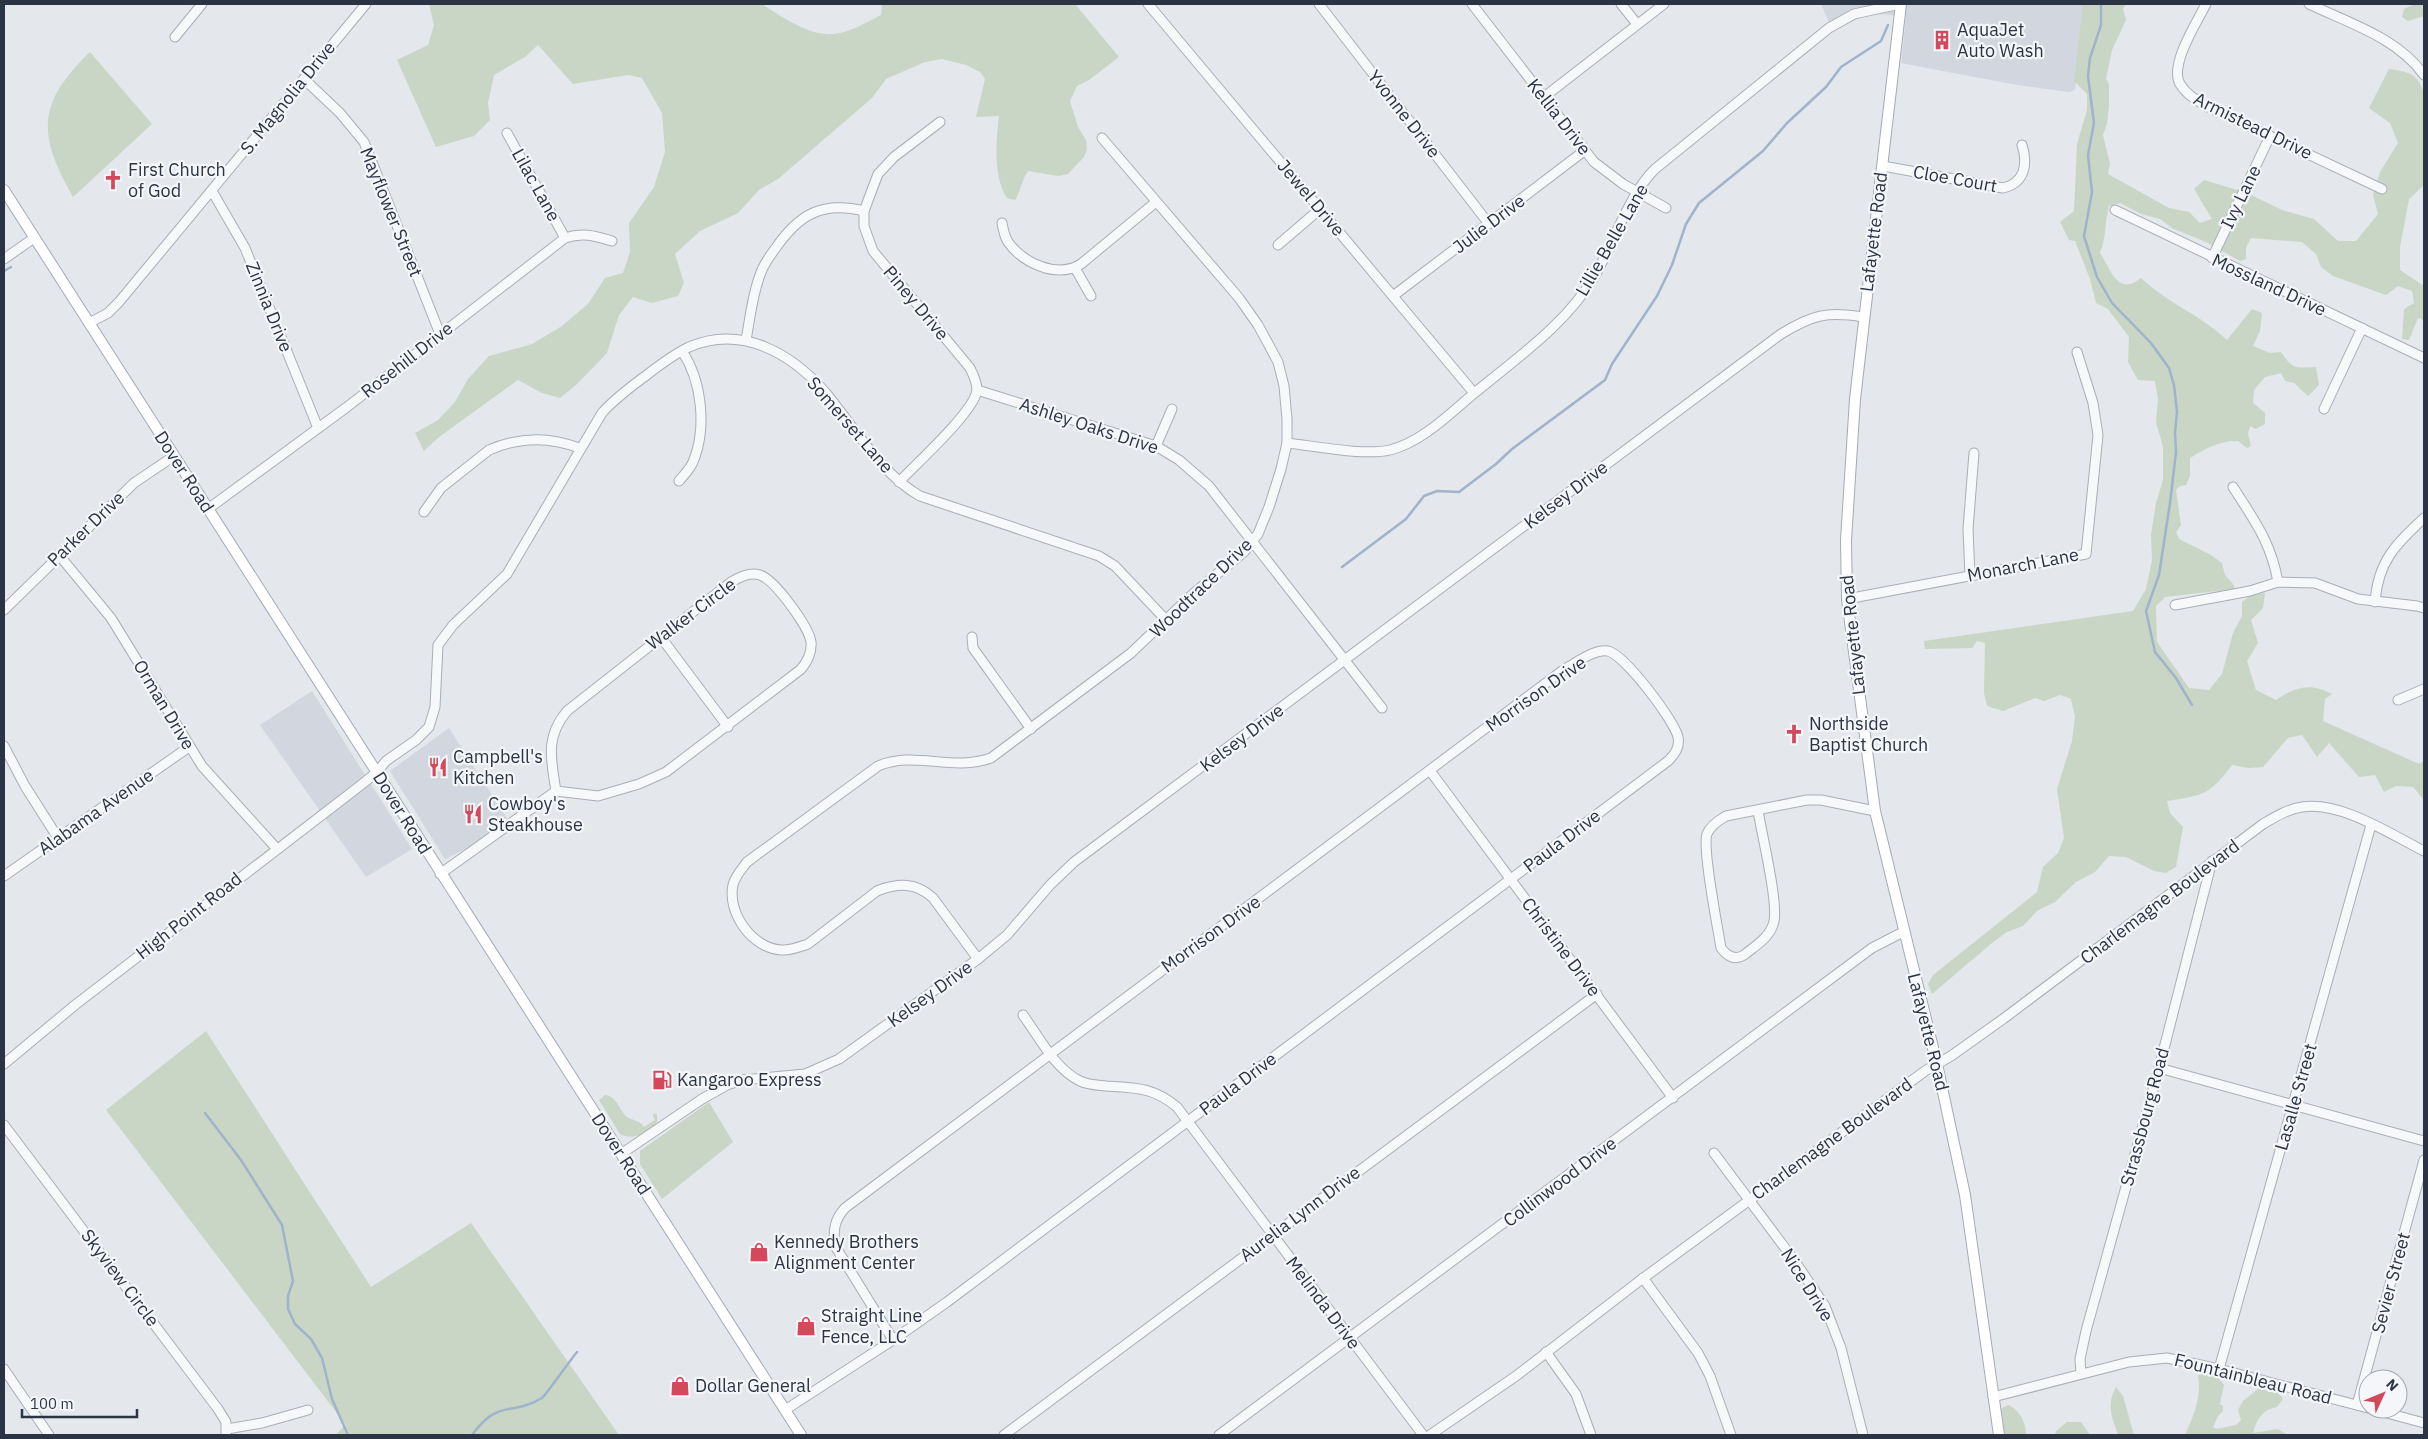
<svg xmlns="http://www.w3.org/2000/svg" width="2428" height="1439" viewBox="0 0 2428 1439" font-family="'IBM Plex Sans',sans-serif">
	<rect width="100%" height="100%" fill="#e4e7ec"/>
	<g fill="#d2d6de">
		<path d="M1821,4h264l-10,86 -6,2 -52,-7 -116,-22 5,-46 -25,-3 -19,3 -29,14z"/>
		<path d="M312,691l100,158 -46,28 -106,-152z"/>
		<path d="M449,728l59,92 -34,25 -29,14 -55,-88z"/>
	</g>
	<g fill="#c9d6c5">
		<path d="M429,4h333c17,11 43,29 64,30 19,2 39,-11 55,-19l1,-11h193l44,53 -30,23 -12,6 -7,15 8,26 8,13 1,9 -3,8 -16,17 -10,2 -30,-5c-7,10 -7,20 -13,29l-8,-2c-14,-20 -11,-58 -8,-82l-23,1 9,-38 -5,-7 -14,-7 -24,-6 -17,3 -39,17 -14,19 -94,81 -19,11 -21,23 -38,18 -25,23 9,29 -6,13 -26,7 -19,-6 -14,18 -12,38 -31,32 -16,13 -18,-5 -24,-13 -79,57 -15,14 -9,-18 23,-13 17,-18 13,-23 21,-23 43,-12 30,-18 26,-22 17,-26 18,-5 7,-21 -1,-29 25,-36 11,-35 -3,-39 -20,-35 -14,-3 -55,9 -35,-39 -13,12 -31,18 -6,28 2,17 -16,16 -38,11 -39,-87 31,-15 6,-20z"/>
		<path d="M2083,4h43l-3,5 3,11 -14,30 -6,29 3,5v21l-2,19 -4,11 7,29 -2,10 61,34 20,4 11,11 12,-4 -18,-30 10,-9 43,13 35,17 32,9 24,22h18l22,-27 -5,-19 7,-23 18,-29 -8,-20 -21,-15 20,-39c20,3 28,4 35,24v92l-15,14 -9,48v23l24,16v34l-6,-2 -9,22 -7,-1 2,-30 10,-6 -2,-12 -14,-5 -12,9 -53,-19 -12,-9 -5,-13 -14,-12 -51,-4 -5,9v12l-6,2 -32,-18 -36,-15 -12,-9 -19,-5 -21,-11 -11,3c-5,18 -2,29 -9,47 11,16 17,44 41,25 26,25 60,37 86,62l25,-31 10,4 -2,18 -7,15 17,7 11,-1c12,18 15,16 35,15l3,18 -11,11 -14,-13 -9,-2 -4,-8 -16,4 -11,13 -1,13 12,10v11l-9,5 -6,-3 -2,8 3,12 -4,2 -9,-7c-19,0 -32,7 -48,17v18l-4,9 -6,1 -4,4 5,35 -5,7 3,7 32,16 11,8 3,12 8,9 2,5 -70,8 -9,9 1,36 32,46 20,2 13,-16 11,-41 9,-17v-14l10,-8 13,-1 -2,15 -12,12 7,23 -11,18 9,29 20,10c19,-13 34,-18 56,-6l-7,5 -2,22 96,43 5,-3v39l-11,-13 -17,-1 -12,6 -9,-17 -16,2 -30,-34 -12,14 -15,-22 -14,3 -25,29 -14,1 -17,-3c-23,30 -27,30 -65,36l3,12 13,14 -7,40 -10,6 -12,-2 -28,-14 -17,-1 -14,16 -19,10 -21,20 -18,9 -14,15 -16,6 -15,11 -60,51 -4,-10 5,-9 104,-83 6,-25 15,-14 6,-15 -7,-49 15,-48 3,-24 -4,-18 -11,-4 -16,6 -9,-3 -32,13 -16,-5 -3,-13 1,-50 -8,-2 -5,7 -47,1 -1,-8 209,-30 13,-22 6,-29 -1,-25 5,-32 7,-23v-33l-7,-25 2,-23 -3,-18 -17,-1 -10,-18 1,-25 -21,-28 -12,-6 -6,-24 -15,-38 -6,-1 -9,-18 14,-11 3,-67 10,-34v-16l-13,-13z"/>
		<path d="M2415,4h9v12l-16,5 -6,-4 2,-8z"/>
		<path d="M90,52l62,72 -79,73c-36,-63 -36,-94 17,-145z"/>
		<path d="M206,1031l165,256 100,-64 148,212h-284l11,-10 -240,-315z"/>
		<path d="M605,1095c13,2 13,14 22,22 7,4 12,3 17,10l11,-7 -2,-4 1,-3 3,2v7c-9,11 -23,19 -37,12l-21,-34z"/>
		<path d="M709,1102l24,40 -71,57 -22,-35v-13z"/>
		<path d="M2213,1371l11,14 -4,19 3,2v5l-5,5 -5,11 3,2 20,-4 5,-5 -3,-10 5,-9 16,-13c10,0 18,1 24,11l-6,8c-15,3 -20,12 -24,26l25,-4 10,6h-103c8,-18 17,-38 13,-59l4,-4z"/>
		<path d="M2116,1387l7,9 11,39h-16c-6,-18 -12,-30 -2,-48z"/>
		<path d="M2008,1405c11,4 18,18 18,30h-23l-3,-11v-15z"/>
		<path d="M2067,1422h14l9,13h-35l1,-4z"/>
	</g>
	<g fill="none" stroke-linecap="round" stroke-linejoin="round">
		<g stroke="#9fb4cc" stroke-width="2.5">
			<path d="M2101,4v21l-11,33 -2,18 6,47 -6,32 4,37 -8,44 13,41 15,26 39,40 18,25 5,17 3,27 -2,21 1,19 -6,51 -11,72 -13,36 9,41 21,26 16,27"/>
			<path d="M4,271l7,-4"/>
			<path d="M1342,567l64,-48 18,-23 13,-5 22,1 37,-28 16,-15 93,-69 7,-16 45,-68 15,-31 14,-41 13,-21 64,-52 24,-28 39,-36 15,-20 40,-26 7,-16"/>
			<path d="M205,1113l36,47 41,65 11,56 -5,15v13l7,15 16,15 11,19 10,41 16,36"/>
			<path d="M472,1435c27,-37 38,-18 70,-37 4,-3 29,-39 35,-46"/>
		</g>
		<defs>
			<g id="minor">
				<path d="M1148,4l326,389"/>
				<path d="M1319,4l170,220"/>
				<path d="M1472,4l122,158 29,22 43,24"/>
				<path d="M1621,4l16,20"/>
				<path d="M2206,4c-9,18 -37,61 -26,80 6,10 16,16 26,22l176,83"/>
				<path d="M2309,4c40,19 89,34 115,71"/>
				<path d="M175,37l27,-33"/>
				<path d="M304,79l36,34 24,29 76,192"/>
				<path d="M1544,97l120,-93"/>
				<path d="M507,133l58,105"/>
				<path d="M1883,166l120,22c22,-5 25,-24 19,-43"/>
				<path d="M212,191l33,57 73,180"/>
				<path d="M2115,210l309,148"/>
				<path d="M1002,223c1,6 3,14 6,19 15,21 49,37 73,22l75,-62"/>
				<path d="M1278,245l42,-36"/>
				<path d="M2212,258l58,-122"/>
				<path d="M4,259l30,-21"/>
				<path d="M1075,268l16,28"/>
				<path d="M1393,296l191,-145"/>
				<path d="M89,323l19,-10 11,-11 247,-298"/>
				<path d="M746,340c4,-21 6,-44 14,-65 3,-10 9,-18 15,-26 24,-35 47,-48 89,-38"/>
				<path d="M977,390l179,56 23,14 30,26 173,222"/>
				<path d="M2324,409l38,-81"/>
				<path d="M1287,443c28,3 76,13 103,7 33,-8 61,-38 87,-59 41,-34 89,-67 117,-114 19,-32 35,-83 61,-108l174,-141 25,-14 46,-10"/>
				<path d="M1156,446l16,-37"/>
				<path d="M679,481c5,-6 11,-12 14,-19 14,-34 9,-81 -11,-111"/>
				<path d="M899,482c16,-17 76,-71 78,-92 0,-7 -4,-16 -7,-22l-97,-117 -9,-25v-15l14,-37 16,-17 46,-35"/>
				<path d="M2233,487c21,33 38,55 45,95"/>
				<path d="M208,509l139,-102 218,-169c18,-6 30,-2 47,3"/>
				<path d="M424,512l17,-24 48,-38c30,-13 59,-14 90,-2"/>
				<path d="M59,555l52,63 91,148 75,83"/>
				<path d="M1970,576l-2,-47 6,-76"/>
				<path d="M1847,599l239,-45 12,-119 -5,-32 -16,-51"/>
				<path d="M2375,602c3,-41 21,-58 49,-84"/>
				<path d="M2175,605l75,-14 28,-9 37,1 43,16 59,7 7,2"/>
				<path d="M4,610l130,-127 40,-27"/>
				<path d="M660,636l68,91"/>
				<path d="M972,637l1,11 58,81"/>
				<path d="M2398,700l26,-11"/>
				<path d="M4,746l21,40 33,52"/>
				<path d="M1431,772l242,326"/>
				<path d="M1758,811c4,24 20,90 16,110 -3,16 -19,25 -30,34 -9,6 -17,1 -23,-7 -3,-19 -19,-100 -14,-114 3,-8 12,-14 19,-18l81,-16h14l54,11"/>
				<path d="M440,874l116,-83 42,5 41,-12 27,-12 134,-102c7,-7 12,-18 11,-28 -2,-15 -36,-62 -51,-67 -11,-3 -20,2 -29,7l-164,129c-22,26 -16,48 -11,80"/>
				<path d="M4,876l185,-129"/>
				<path d="M978,959l-45,-61c-17,-16 -35,-15 -56,-7l-69,53c-9,3 -18,7 -27,6 -29,-2 -54,-37 -48,-65 2,-9 9,-16 14,-23l131,-96c36,-16 73,6 113,-8l140,-105 63,-60 51,-42 13,-17 11,-27 12,-38 6,-26v-24l-3,-33 -6,-24 -20,-37 -19,-27 -137,-160"/>
				<path d="M1023,1015c16,22 32,54 57,66 8,4 17,4 26,5 30,2 47,1 71,21l246,328"/>
				<path d="M4,1064l71,-59 286,-220 16,-13 9,-11 30,-21 13,-13 6,-20 3,-62 15,-20 54,-51 95,-161c13,-15 30,-27 46,-39 13,-10 26,-20 41,-27 53,-23 103,7 137,46 28,34 56,82 94,103l179,60 16,10 52,55"/>
				<path d="M2159,1068l265,73"/>
				<path d="M4,1125l214,284 8,13v13"/>
				<path d="M1714,1153l80,107 31,46 16,42 22,87"/>
				<path d="M621,1154l81,-55 25,-14 15,-5 63,-6 34,-15 139,-100 29,-24 43,-50 24,-23 707,-528c31,-19 46,-23 82,-17"/>
				<path d="M1643,1278l55,75 12,23 21,59"/>
				<path d="M1546,1352l30,42 15,41"/>
				<path d="M4,1369l45,66"/>
				<path d="M2219,1369l152,-544"/>
				<path d="M2081,1373l-1,-14 6,-28 73,-263 53,-207"/>
				<path d="M1993,1397l136,-35 38,-4 52,11 149,39"/>
				<path d="M2357,1405l67,-245"/>
				<path d="M2372,1409l52,14"/>
				<path d="M785,1410l108,-70 54,-38 721,-541c7,-7 12,-14 10,-24 -4,-17 -53,-82 -70,-86 -15,-2 -34,13 -46,20l-717,537c-11,12 -12,23 -10,38l58,94"/>
				<path d="M227,1429l35,-6 46,-13"/>
				<path d="M1004,1435l593,-441"/>
				<path d="M1219,1435l653,-487 31,-16"/>
				<path d="M1430,1435l86,-59 122,-94 287,-211 26,-15 52,-37 260,-195c12,-7 25,-15 39,-17 39,-6 88,27 122,44"/>
			</g>
			<g id="major">
				<path d="M1901,4l-46,395 -9,141 1,59 28,212 62,253 28,131 34,240"/>
				<path d="M4,190l797,1245"/>
			</g>
		</defs>
		<use href="#minor" stroke="#a9aeb7" stroke-width="11"/>
		<use href="#major" stroke="#a3abb8" stroke-width="12"/>
		<use href="#minor" stroke="#f7f8fa" stroke-width="9"/>
		<use href="#major" stroke="#fff" stroke-width="10"/>
	</g>
	<defs>
		<symbol id="building-bare" viewBox="-9 -9 18 18"><path d="M-4-6H4V6H1V3H-1V6H-4ZM-2.5-4.3h1.7v1.8h-1.7ZM.8-4.3h1.7v1.8H.8ZM-2.5-1h1.7V.8h-1.7ZM.8-1h1.7V.8H.8Z" fill="#d1495b" stroke="#f4f6f9" stroke-width="2.5" paint-order="stroke"/></symbol>
		<symbol id="church-bare" viewBox="-9 -9 18 18"><path d="M-1.2-6h2.4v3.5h3.3v2.4h-3.3V6h-2.4V-.1h-3.3v-2.4h3.3Z" fill="#d1495b" stroke="#f4f6f9" stroke-width="2.5" paint-order="stroke"/></symbol>
		<symbol id="restaurant-bare" viewBox="-9 -9 18 18"><path d="M-5-6h1v4h1v-4h1v4h1v-4h1v5L-1.5 .5V6h-2V.5L-5-1ZM5-6V6H3V1.5H1.5Q1.5-4 5-6Z" fill="#d1495b" stroke="#f4f6f9" stroke-width="2.5" paint-order="stroke"/></symbol>
		<symbol id="fuel-bare" viewBox="-9 -9 18 18"><path d="M-5.5-6h7V0h2V4h1.3V-2.5L3-4.5l.8-.8L6-3V5H2.5V1h-1V6h-7ZM-4.2-4.7v3.2H.2V-4.7Z" fill="#d1495b" stroke="#f4f6f9" stroke-width="2.5" paint-order="stroke"/></symbol>
		<symbol id="shop-bare" viewBox="-9 -9 18 18"><path d="M-5-2.5h2.3a2.7 3.5 0 0 1 5.4 0H5L5.5 6h-11ZM-1.5-2.5h3a1.5 2.3 0 0 0-3 0Z" fill="#d1495b" stroke="#f4f6f9" stroke-width="2.5" paint-order="stroke"/></symbol>
	</defs>
	<g fill-rule="evenodd">
		<use href="#building-bare" x="1928" y="26" width="28" height="28"/>
		<use href="#church-bare" x="99" y="166" width="28" height="28"/>
		<use href="#church-bare" x="1780" y="720" width="28" height="28"/>
		<use href="#restaurant-bare" x="424" y="753" width="28" height="28"/>
		<use href="#restaurant-bare" x="459" y="800" width="28" height="28"/>
		<use href="#fuel-bare" x="648" y="1066" width="28" height="28"/>
		<use href="#shop-bare" x="745" y="1238" width="28" height="28"/>
		<use href="#shop-bare" x="792" y="1312" width="28" height="28"/>
		<use href="#shop-bare" x="666" y="1372" width="28" height="28"/>
	</g>
	<g text-anchor="middle" stroke-width="4.5" stroke-linejoin="round" paint-order="stroke">
		<g font-size="18" fill="#2b3445" stroke="#f4f6f9" text-anchor="start">
			<text x="1957" y="36">AquaJet<tspan x="1957" dy="21">Auto Wash</tspan></text>
			<text x="128" y="176">First Church<tspan x="128" dy="21">of God</tspan></text>
			<text x="1809" y="730">Northside<tspan x="1809" dy="21">Baptist Church</tspan></text>
			<text x="453" y="763">Campbell's<tspan x="453" dy="21">Kitchen</tspan></text>
			<text x="488" y="810">Cowboy's<tspan x="488" dy="21">Steakhouse</tspan></text>
			<text x="677" y="1086">Kangaroo Express</text>
			<text x="774" y="1248">Kennedy Brothers<tspan x="774" dy="21">Alignment Center</tspan></text>
			<text x="821" y="1322">Straight Line<tspan x="821" dy="21">Fence, LLC</tspan></text>
			<text x="695" y="1392">Dollar General</text>
		</g>
		<g font-size="18" fill="#2b3445" stroke="#f4f6f9">
			<text transform="translate(288 98) rotate(-51)" y="6">S. Magnolia Drive</text>
			<text transform="translate(1404 114) rotate(52)" y="6">Yvonne Drive</text>
			<text transform="translate(1559 117) rotate(52)" y="6">Kellia Drive</text>
			<text transform="translate(2253 126) rotate(26)" y="6">Armistead Drive</text>
			<text transform="translate(1955 179) rotate(10)" y="6">Cloe Court</text>
			<text transform="translate(536 185) rotate(61)" y="6">Lilac Lane</text>
			<text transform="translate(2241 197) rotate(-64)" y="6">Ivy Lane</text>
			<text transform="translate(1311 198) rotate(50)" y="6">Jewel Drive</text>
			<text transform="translate(391 212) rotate(68)" y="6">Mayflower Street</text>
			<text transform="translate(1489 224) rotate(-37)" y="6">Julie Drive</text>
			<text transform="translate(1874 232) rotate(-83)" y="6">Lafayette Road</text>
			<text transform="translate(1612 240) rotate(-60)" y="6">Lillie Belle Lane</text>
			<text transform="translate(2269 285) rotate(25)" y="6">Mossland Drive</text>
			<text transform="translate(916 303) rotate(50)" y="6">Piney Drive</text>
			<text transform="translate(269 307) rotate(68)" y="6">Zinnia Drive</text>
			<text transform="translate(407 360) rotate(-38)" y="6">Rosehill Drive</text>
			<text transform="translate(850 425) rotate(49)" y="6">Somerset Lane</text>
			<text transform="translate(1089 426) rotate(18)" y="6">Ashley Oaks Drive</text>
			<text transform="translate(184 472) rotate(57)" y="6">Dover Road</text>
			<text transform="translate(1566 495) rotate(-37)" y="6">Kelsey Drive</text>
			<text transform="translate(86 529) rotate(-44)" y="6">Parker Drive</text>
			<text transform="translate(2023 565) rotate(-11)" y="6">Monarch Lane</text>
			<text transform="translate(1201 588) rotate(-44)" y="6">Woodtrace Drive</text>
			<text transform="translate(691 614) rotate(-37)" y="6">Walker Circle</text>
			<text transform="translate(1853 635) rotate(-96)" y="6">Lafayette Road</text>
			<text transform="translate(1536 694) rotate(-35)" y="6">Morrison Drive</text>
			<text transform="translate(164 705) rotate(59)" y="6">Orman Drive</text>
			<text transform="translate(1242 738) rotate(-37)" y="6">Kelsey Drive</text>
			<text transform="translate(96 812) rotate(-35)" y="6">Alabama Avenue</text>
			<text transform="translate(402 813) rotate(58)" y="6">Dover Road</text>
			<text transform="translate(1562 841) rotate(-37)" y="6">Paula Drive</text>
			<text transform="translate(2160 902) rotate(-37)" y="6">Charlemagne Boulevard</text>
			<text transform="translate(189 916) rotate(-38)" y="6">High Point Road</text>
			<text transform="translate(1211 934) rotate(-36)" y="6">Morrison Drive</text>
			<text transform="translate(1561 947) rotate(53)" y="6">Christine Drive</text>
			<text transform="translate(930 994) rotate(-36)" y="6">Kelsey Drive</text>
			<text transform="translate(1928 1032) rotate(76)" y="6">Lafayette Road</text>
			<text transform="translate(1238 1084) rotate(-37)" y="6">Paula Drive</text>
			<text transform="translate(2296 1097) rotate(-74)" y="6">Lasalle Street</text>
			<text transform="translate(2145 1117) rotate(-75)" y="6">Strassbourg Road</text>
			<text transform="translate(1832 1139) rotate(-36)" y="6">Charlemagne Boulevard</text>
			<text transform="translate(621 1154) rotate(57)" y="6">Dover Road</text>
			<text transform="translate(1560 1182) rotate(-37)" y="6">Collinwood Drive</text>
			<text transform="translate(1300 1214) rotate(-37)" y="6">Aurelia Lynn Drive</text>
			<text transform="translate(120 1278) rotate(53)" y="6">Skyview Circle</text>
			<text transform="translate(2391 1283) rotate(-75)" y="6">Sevier Street</text>
			<text transform="translate(1807 1285) rotate(58)" y="6">Nice Drive</text>
			<text transform="translate(1323 1303) rotate(53)" y="6">Melinda Drive</text>
			<text transform="translate(2253 1379) rotate(14)" y="6">Fountainbleau Road</text>
		</g>
	</g>
	<rect width="2428" height="1439" fill="none" stroke="#2b3445" stroke-width="10"/>
	<g transform="translate(2383 1394) rotate(46)"><circle r="24" fill="#f4f6f9" stroke="#a4a8b1"/>
	<path d="M0-4L9 19L0 12L-9 19Z" fill="#d1495b"/>
	<text y="-8" font-size="14" font-weight="bold" text-anchor="middle" fill="#2b3445">N</text>
	</g>
	<path d="M22 1409v8h115v-8" fill="none" stroke="#2b3445" stroke-width="2.5"/>
	<text x="30" y="1409" font-size="15" fill="#2b3445" stroke="#f4f6f9" stroke-width="4" paint-order="stroke">100 m</text>
</svg>
